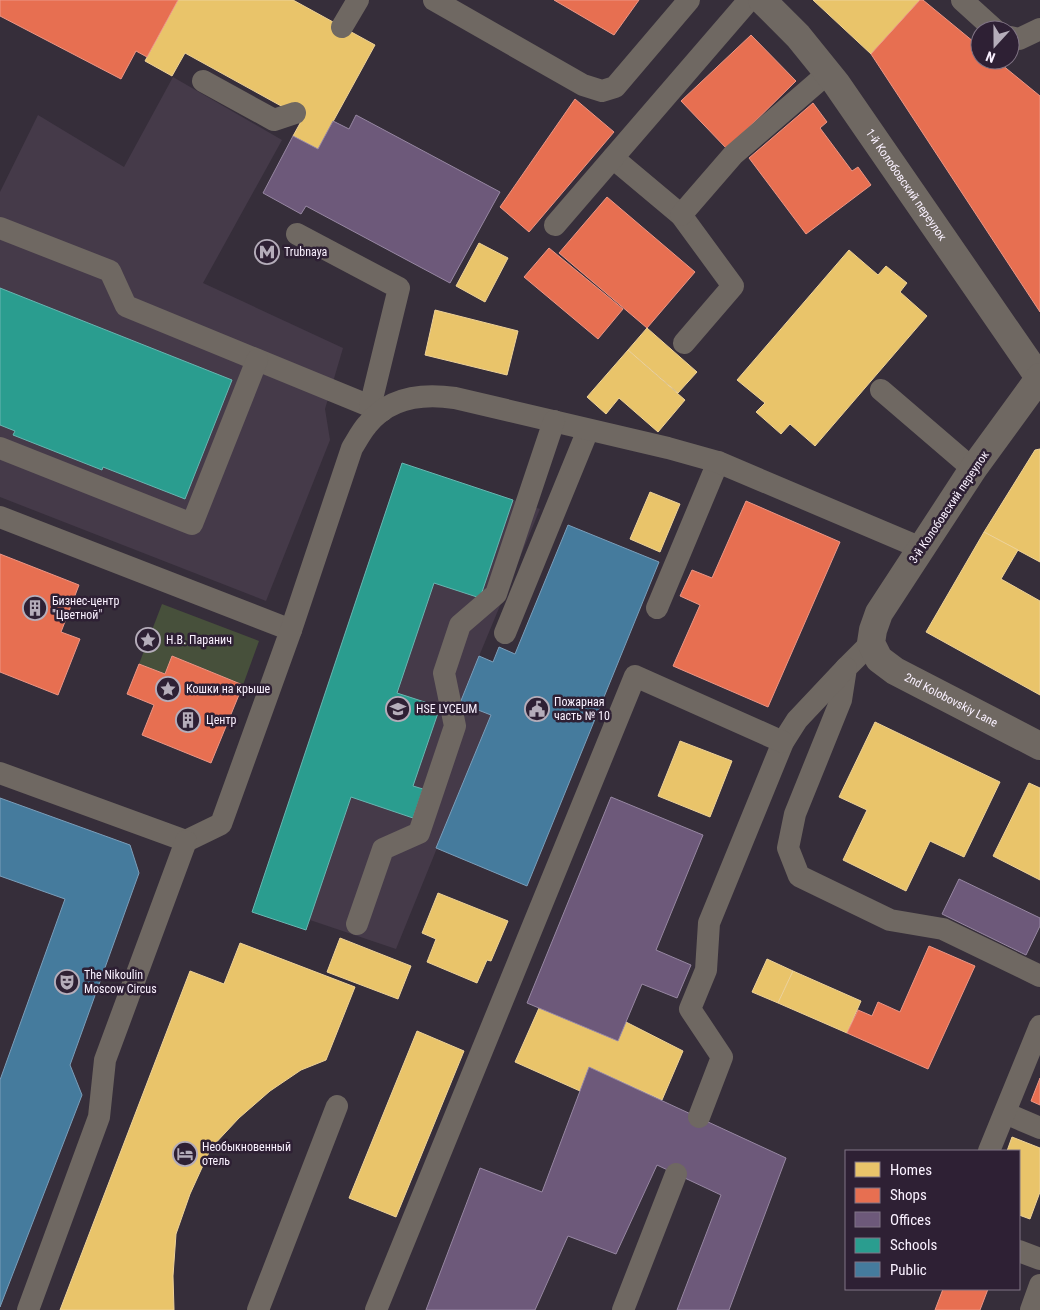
<svg xmlns="http://www.w3.org/2000/svg" width="1040" height="1310" viewBox="0 0 1040 1310" font-family="'Roboto Condensed',sans-serif">
	<rect width="100%" height="100%" fill="#362e3a"/>
	<g fill="#453a49">
		<path d="M173,77l109,63 -79,143 140,65 -18,61 5,31 -64,161 -266,-104v-305l38,-77 86,52z"/>
		<path d="M402,463l138,46 -80,193 31,13 -95,234 -86,-29 -4,10 -54,-18z"/>
	</g>
	<path fill="#47503b" d="M162,604l97,37 -16,44 -71,-29 -7,18 -26,-10z"/>
	<g fill="#e9c46a" stroke="#eed297">
		<path d="M178,0h115l82,45 -57,104 -25,-13 10,-18 -118,-65 -13,23 -27,-15z"/>
		<path d="M813,0h107l-49,54z"/>
		<path d="M479,243l29,15 -23,44 -29,-16z"/>
		<path d="M849,250l29,25 8,-9 21,17 -7,9 27,24 -112,130 -25,-22 -9,10 -25,-22 9,-9 -28,-23z"/>
		<path d="M435,310l83,21 -11,44 -82,-20z"/>
		<path d="M647,328l50,44 -19,21 -50,-43z"/>
		<path d="M628,350l57,50 -27,32 -39,-34 -13,16 -19,-17z"/>
		<path d="M1040,449v113l-56,-30 51,-82z"/>
		<path d="M650,492l30,12 -20,48 -30,-13z"/>
		<path d="M984,532l34,18 -17,29 39,22v94l-114,-63z"/>
		<path d="M875,722l125,60 -36,75 -34,-16 -24,50 -63,-31 24,-50 -28,-13z"/>
		<path d="M680,741l52,20 -22,56 -52,-21z"/>
		<path d="M1029,783l11,5v92l-47,-24z"/>
		<path d="M438,893l70,28 -17,40 -4,-1 -10,23 -50,-21 9,-23 -14,-6z"/>
		<path d="M340,938l71,28 -13,33 -71,-27z"/>
		<path d="M240,943l115,44 -29,73 -25,10 -31,21 -31,27 -28,30 -21,46 -14,40 -3,42 1,34h-114l130,-339 34,13z"/>
		<path d="M767,959l26,12 -15,32 -26,-11z"/>
		<path d="M793,971l68,30 -14,32 -69,-30z"/>
		<path d="M539,1008l79,33 8,-19 57,29 -21,49 -73,-33 -9,24 -65,-29z"/>
		<path d="M417,1031l47,20 -68,166 -47,-19z"/>
		<path d="M1012,1137l28,11v44l-10,27 -11,-4v-64h-12z"/>
	</g>
	<g fill="#e76f51" stroke="#ed9685">
		<path d="M0,0h178l-31,57 -11,-6 -15,28 -121,-63z"/>
		<path d="M554,0h85l-25,35z"/>
		<path d="M920,0h3l57,47v13h16l44,36v216l-169,-258z"/>
		<path d="M751,35l45,46 -69,68 -46,-48z"/>
		<path d="M575,99l39,33 -85,100 -29,-25z"/>
		<path d="M813,103l14,19 -7,6 32,43 6,-4 13,18 -65,49 -57,-76z"/>
		<path d="M607,197l88,75 -48,56 -88,-75z"/>
		<path d="M549,248l74,61 -25,30 -74,-62z"/>
		<path d="M746,501l94,41 -72,165 -95,-41 27,-61 -20,-9 12,-26 20,8z"/>
		<path d="M0,554l79,31 -18,47 19,7 -22,56 -58,-23z"/>
		<path d="M172,656l71,29 -32,78 -69,-28 12,-30 -27,-11 12,-30 26,10z"/>
		<path d="M929,946l46,20 -47,103 -81,-36 11,-23 14,6 6,-14 22,10z"/>
		<path d="M1040,1078v27l-9,-4z"/>
		<path d="M943,1289h45l-8,21h-45z"/>
	</g>
	<g fill="#6d597a" stroke="#9787a2">
		<path d="M356,115l144,77 -50,91 -144,-77 -5,8 -38,-21 30,-57 25,13 15,-28 16,8z"/>
		<path d="M611,797l92,38 -47,115 35,15 -14,33 -35,-14 -24,57 -91,-38z"/>
		<path d="M959,879l81,39v8l-14,29 -84,-41z"/>
		<path d="M589,1067l197,91 -57,152h-52l44,-115 -64,-30 -41,89 -48,-18 -33,74h-109l54,-142 62,24z"/>
	</g>
	<g fill="#2a9d8f" stroke="#68b6b1">
		<path d="M0,288l232,92 -47,119 -82,-32 -1,3 -89,-35 2,-4 -15,-6z"/>
		<path d="M402,463l111,37 -33,98 -46,-15 -37,110 43,14 -27,79 10,3 -10,29 -62,-21 -45,133 -54,-18z"/>
	</g>
	<g fill="#457b9d" stroke="#7b9eba">
		<path d="M568,525l91,37 -132,324 -91,-38 55,-133 -31,-12 19,-47 14,6 6,-15 16,7z"/>
		<path d="M0,798l130,47 9,28 -69,192 12,30 -82,212v-227l65,-181 -65,-23z"/>
	</g>
	<g fill="none" stroke-linecap="round" stroke-linejoin="round">
		<g stroke="#6f6862" stroke-width="22">
			<path d="M434,0l149,85 19,6 13,-4 74,-87"/>
			<path d="M962,0l33,30"/>
			<path d="M342,27l16,-27"/>
			<path d="M1010,37l9,2 21,-10"/>
			<path d="M203,81l71,39 21,-7"/>
			<path d="M613,158l68,57 52,71 -49,57"/>
			<path d="M681,215l52,-60 95,-82"/>
			<path d="M555,225l194,-225"/>
			<path d="M0,228l110,43 16,35 256,105"/>
			<path d="M297,234l102,54 -29,119"/>
			<path d="M881,390l92,79"/>
			<path d="M0,448l192,76 65,-164"/>
			<path d="M0,517l291,113"/>
			<path d="M657,608l61,-146"/>
			<path d="M505,633l83,-203"/>
			<path d="M871,643l-25,25 -5,32 -46,114 -7,34 11,28 91,44 53,9 97,47"/>
			<path d="M0,773l186,68 35,-17 70,-194 61,-182c5,-8 9,-16 15,-23 22,-28 55,-32 88,-27l213,50 50,14 203,86"/>
			<path d="M357,924l26,-75 36,-16 36,-107 -11,-53 16,-48 36,-31 58,-173"/>
			<path d="M1005,1113l35,15"/>
			<path d="M699,1117l23,-60 -32,-48 16,-39 3,-47 74,-181 14,-22 49,-52"/>
			<path d="M989,1151l51,-125"/>
			<path d="M1019,1251l21,8"/>
			<path d="M28,1310l71,-193 6,-57 81,-219"/>
			<path d="M258,1310l79,-204"/>
			<path d="M376,1310l259,-634 148,66"/>
			<path d="M623,1310l53,-136"/>
			<path d="M1031,1310l9,-25"/>
		</g>
		<g stroke="#6f6862" stroke-width="28">
			<path id="s1" d="M762,0l36,36 38,47 204,296"/>
			<path id="s2" d="M1040,377l-67,92 -94,144 -6,17 -2,13 8,16 16,12 145,75"/>
		</g>
	</g>
	<defs>
		<symbol id="metro-ring" viewBox="-11 -11 22 22"><circle r="9.5" fill="#2e2034" stroke="#b5adba" stroke-width="1.5"/><path d="M-5.5 5V-5H-3L0 0L3-5H5.5V5H3V-.5L0 4L-3-.5V5Z" fill="#b5adba"/></symbol>
		<symbol id="building-ring" viewBox="-11 -11 22 22"><circle r="9.5" fill="#2e2034" stroke="#b5adba" stroke-width="1.5"/><path d="M-4-6H4V6H1V3H-1V6H-4ZM-2.5-4.3h1.7v1.8h-1.7ZM.8-4.3h1.7v1.8H.8ZM-2.5-1h1.7V.8h-1.7ZM.8-1h1.7V.8H.8Z" fill="#b5adba"/></symbol>
		<symbol id="sight-ring" viewBox="-11 -11 22 22"><circle r="9.5" fill="#2e2034" stroke="#b5adba" stroke-width="1.5"/><path d="M0-6L1.8-2.2L6-1.7L2.9 1.2L3.7 5.4L0 3.3L-3.7 5.4L-2.9 1.2L-6-1.7L-1.8-2.2Z" fill="#b5adba"/></symbol>
		<symbol id="school-ring" viewBox="-11 -11 22 22"><circle r="9.5" fill="#2e2034" stroke="#b5adba" stroke-width="1.5"/><path d="M0-5L7-2L0 1L-7-2ZM-4 1L0 2.5L4 1V4Q0 6-4 4Z" fill="#b5adba"/></symbol>
		<symbol id="civic-ring" viewBox="-11 -11 22 22"><circle r="9.5" fill="#2e2034" stroke="#b5adba" stroke-width="1.5"/><path d="M-.6-6.5H3V-4.5H.6V-3L4-1V1h2V6H-6V1h2V-1L-.6-3ZM-1.2 2.5V6h2.4V2.5Z" fill="#b5adba"/></symbol>
		<symbol id="theatre-ring" viewBox="-11 -11 22 22"><circle r="9.5" fill="#2e2034" stroke="#b5adba" stroke-width="1.5"/><path d="M-5-5.5Q0-4 5-5.5V0Q5 5 0 6Q-5 5-5 0ZM-3.3-2.5H-1v1.5H-3.3ZM1-2.5H3.3v1.5H1ZM-2.8 1Q0 5.5 2.8 1Z" fill="#b5adba"/></symbol>
		<symbol id="hotel-ring" viewBox="-11 -11 22 22"><circle r="9.5" fill="#2e2034" stroke="#b5adba" stroke-width="1.5"/><path d="M-6-4.5h1.5V1H6V5H4.5V3h-9V5H-6ZM-4 0a1.8 1.8 0 1 1 3.6 0ZM.5 0V-2.5h3Q6-2.5 6 0Z" fill="#b5adba"/></symbol>
	</defs>
	<g fill-rule="evenodd">
		<use href="#metro-ring" x="253" y="238" width="28" height="28"/>
		<use href="#building-ring" x="21" y="594" width="28" height="28"/>
		<use href="#sight-ring" x="134" y="626" width="28" height="28"/>
		<use href="#sight-ring" x="154" y="675" width="28" height="28"/>
		<use href="#school-ring" x="384" y="695" width="28" height="28"/>
		<use href="#civic-ring" x="523" y="695" width="28" height="28"/>
		<use href="#building-ring" x="174" y="706" width="28" height="28"/>
		<use href="#theatre-ring" x="53" y="968" width="28" height="28"/>
		<use href="#hotel-ring" x="171" y="1140" width="28" height="28"/>
	</g>
	<g text-anchor="middle" stroke-width="5" stroke-linejoin="round" paint-order="stroke">
		<g font-size="12" fill="#faf1ff" stroke="#2e2034">
			<text dy="4" stroke="none"><textPath href="#s1" startOffset="235">1-й Колобовский переулок</textPath></text>
			<text transform="translate(949 507) rotate(-56)" y="4">3-й Колобовский переулок</text>
			<text dy="4" stroke="none"><textPath href="#s2" startOffset="418">2nd Kolobovskiy Lane</textPath></text>
		</g>
		<g font-size="12" fill="#faf1ff" stroke="#2e2034" text-anchor="start">
			<text x="284" y="256">Trubnaya</text>
			<text x="52" y="605">Бизнес-центр<tspan x="52" dy="14">"Цветной"</tspan></text>
			<text x="166" y="644">Н.В. Паранич</text>
			<text x="186" y="693">Кошки на крыше</text>
			<text x="554" y="706">Пожарная<tspan x="554" dy="14">часть № 10</tspan></text>
			<text x="416" y="713">HSE LYCEUM</text>
			<text x="206" y="724">Центр</text>
			<text x="84" y="979">The Nikoulin<tspan x="84" dy="14">Moscow Circus</tspan></text>
			<text x="202" y="1151">Необыкновенный<tspan x="202" dy="14">отель</tspan></text>
		</g>
	</g>
	<rect x="845" y="1150" width="175" height="140" fill="#2e2034" stroke="#807485"/>
	<rect x="855" y="1162" width="25" height="15" fill="#e9c46a" stroke="#807485"/>
	<text x="890" y="1175" font-size="15" fill="#faf1ff">Homes</text>
	<rect x="855" y="1188" width="25" height="15" fill="#e76f51" stroke="#807485"/>
	<text x="890" y="1200" font-size="15" fill="#faf1ff">Shops</text>
	<rect x="855" y="1212" width="25" height="15" fill="#6d597a" stroke="#807485"/>
	<text x="890" y="1225" font-size="15" fill="#faf1ff">Offices</text>
	<rect x="855" y="1238" width="25" height="15" fill="#2a9d8f" stroke="#807485"/>
	<text x="890" y="1250" font-size="15" fill="#faf1ff">Schools</text>
	<rect x="855" y="1262" width="25" height="15" fill="#457b9d" stroke="#807485"/>
	<text x="890" y="1275" font-size="15" fill="#faf1ff">Public</text>
	<g transform="translate(995 45) rotate(201)"><circle r="24" fill="#2e2034" stroke="#807485"/>
	<path d="M0-4L9 19L0 12L-9 19Z" fill="#b5adba"/>
	<text y="-8" font-size="14" font-weight="bold" text-anchor="middle" fill="#faf1ff">N</text>
	</g>
</svg>
